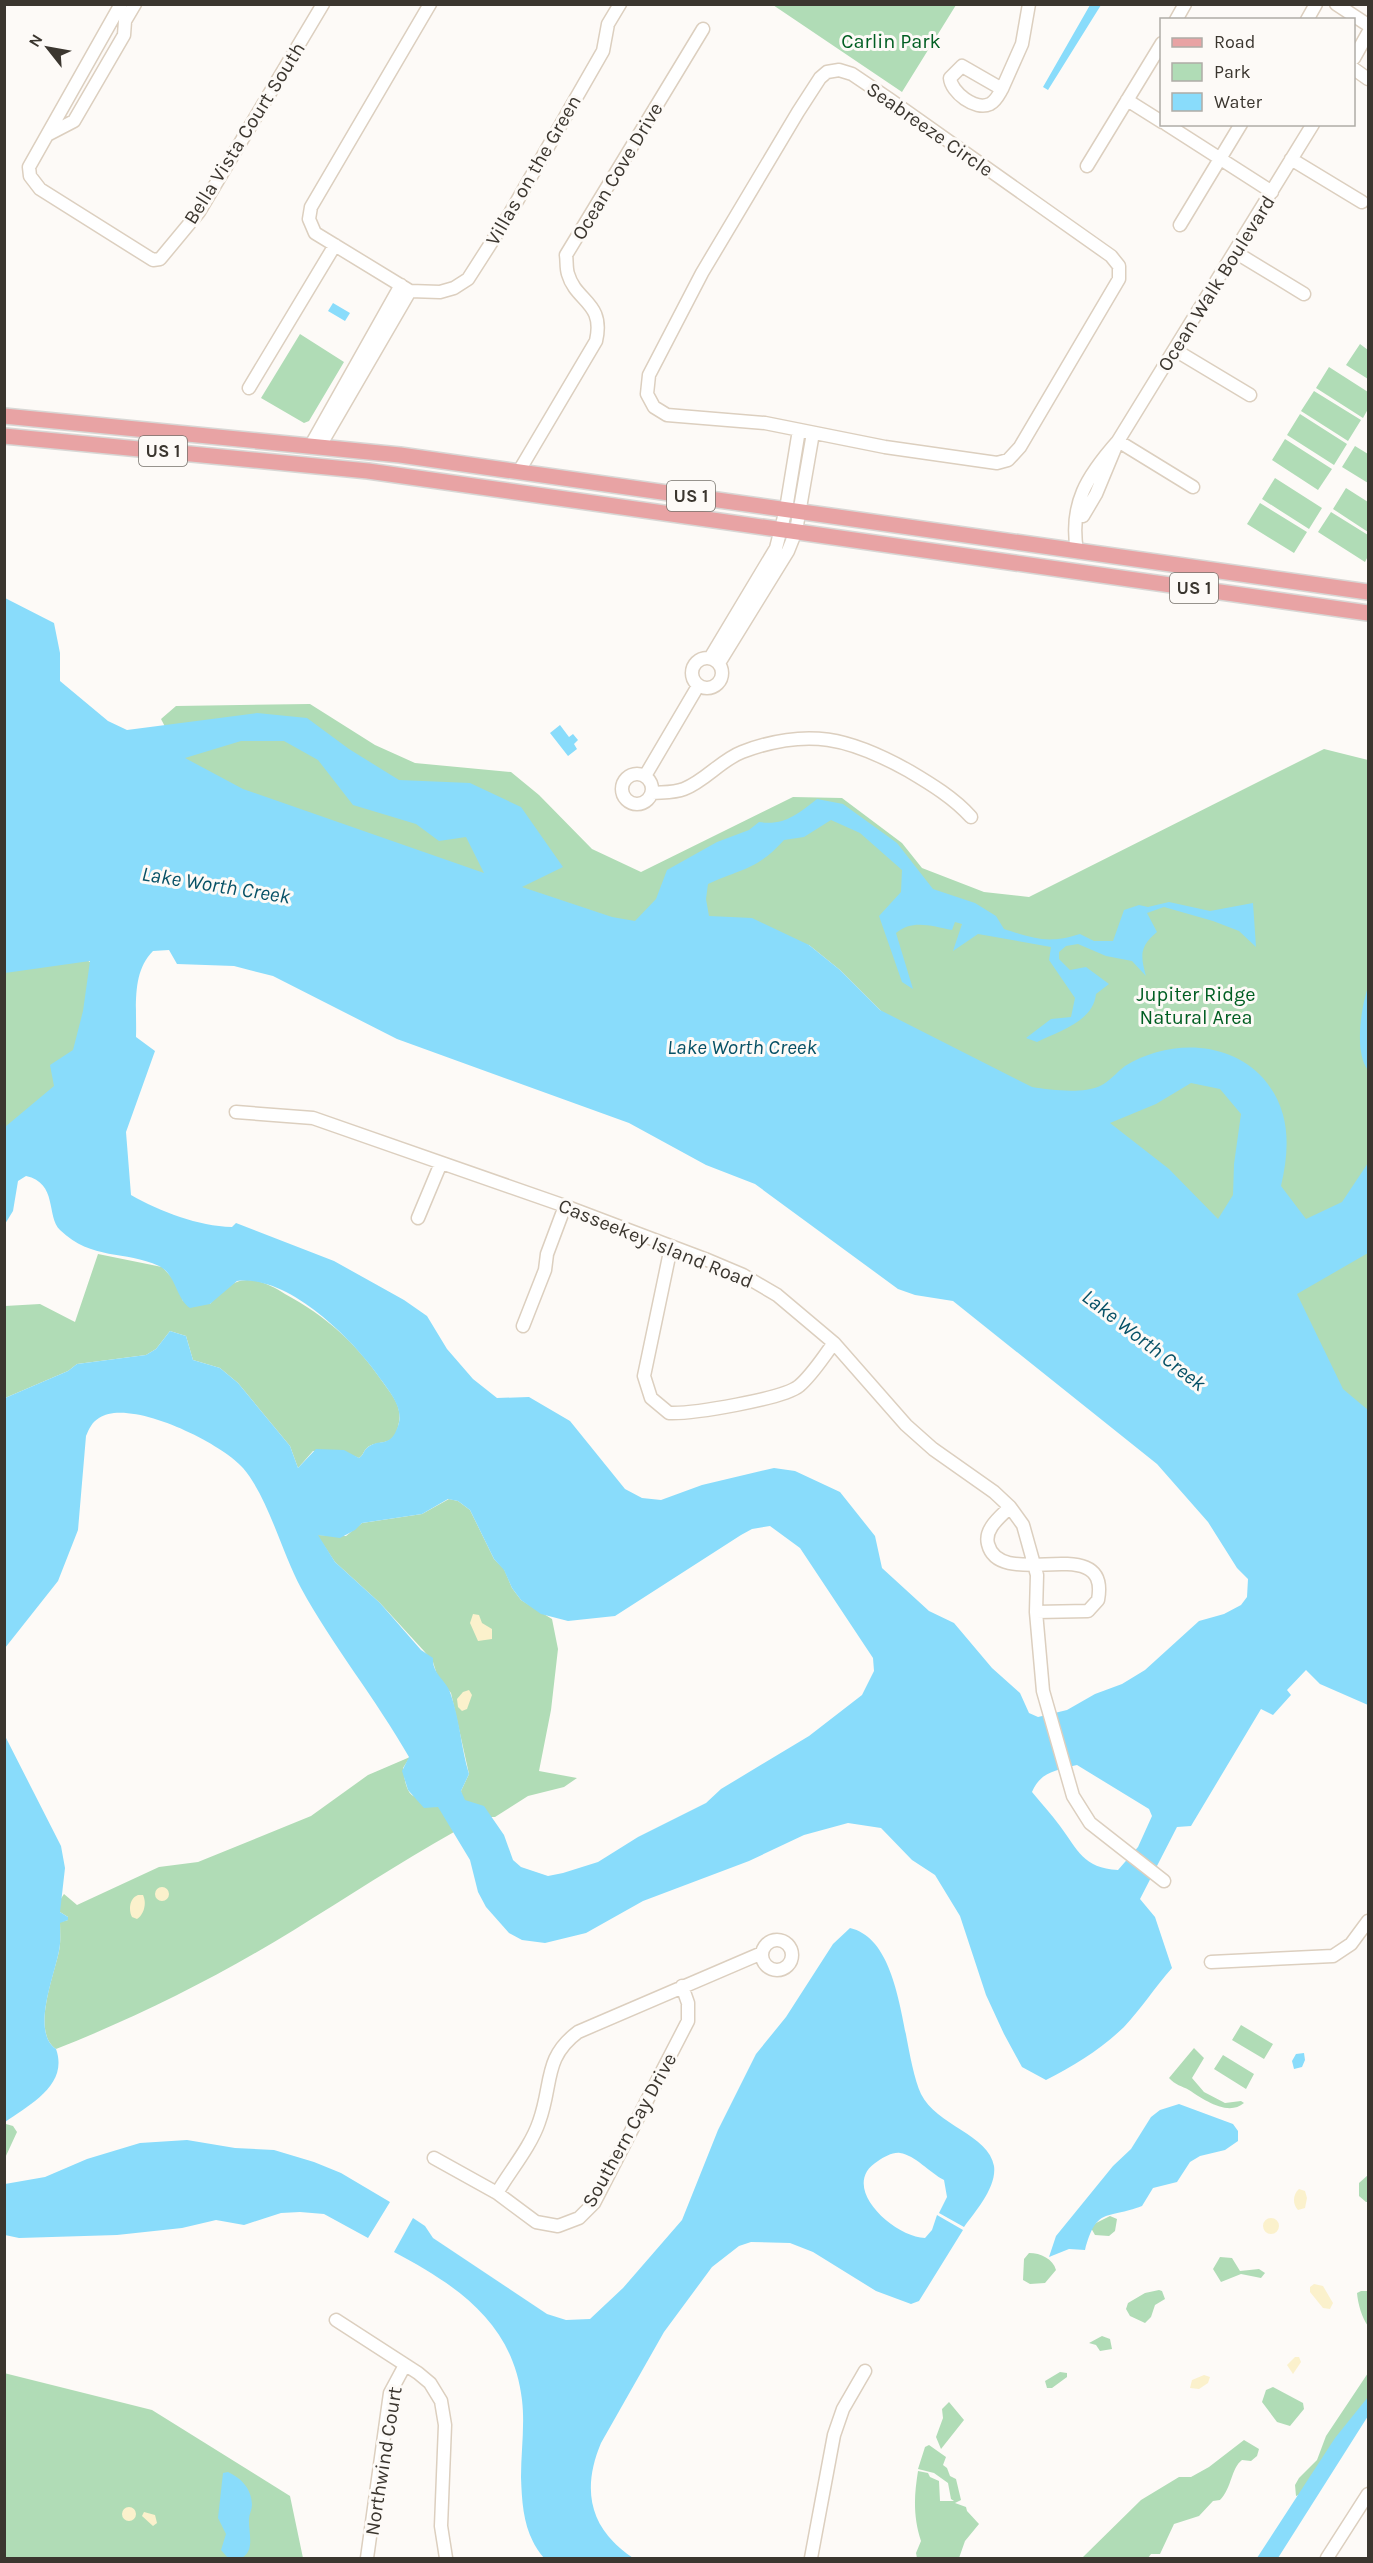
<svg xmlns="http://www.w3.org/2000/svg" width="1373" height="2563" font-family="Karla,sans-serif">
  <rect width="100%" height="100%" fill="#fdfaf7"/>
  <path fill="#b0dcb6" d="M773,5h183l-54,87z
    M300,334l44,28 -35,59 -5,2 -43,-25z
    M1360,344l8,6v29l-22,-14z
    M1329,367l39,25v17l-5,9 -47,-30z
    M1314,391l47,29 -13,21 -47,-30z
    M1300,414l47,30 -13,21 -47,-30z
    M1285,439l47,30 -14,21 -46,-30z
    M1355,446l13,8v29l-26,-16z
    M1275,478l47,30 -13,21 -47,-30z
    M1346,488l22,14v30l-35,-23z
    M1260,503l47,29 -13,21 -47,-29z
    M1331,512l37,23v21l-3,6 -47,-30z
    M310,704l65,41 40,18 96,9 28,23 53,54 49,23 152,-75 49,1 60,45 20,25 62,24 45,5 295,-148 44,11v675l-488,-425 -40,-40 -31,-25 -195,-19 -303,-101 -127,-62 -23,-44 15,-13z
    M68,947l32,22 -11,49 -42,88 -42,29v-175z
    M98,1254l64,13 14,15 7,19 27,3c9,-10 22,-24 37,-24 13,0 27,7 38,14 41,22 71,49 97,87 9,13 20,24 17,41 -4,28 -22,16 -32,26 -4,3 -3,7 -8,10l-20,-8 -26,1 -15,17 -8,-22 -52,-63 -18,-15 -27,-8 -7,-24 -16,-5 -14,18 -10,6 -69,9 -9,7 -63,27v-92l35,-2 35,18z
    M449,1499l9,2 12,9 24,49 10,10 8,19 9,12 31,19 6,30 -7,61 -12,61 38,7 -13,9 -36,9 -33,21h-7l-25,-12 -2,-14 8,-17 -18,-81 -13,-15 -5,-16 -9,-11 -44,-48 -45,-41 -18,-27 29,1 16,-13 60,-9z
    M410,1757l-7,11c5,43 16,21 36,39 6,6 10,18 15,25 -55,31 -107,65 -160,98 -75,46 -156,87 -238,119 -25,-17 -2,-73 3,-98 2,-9 1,-19 1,-29l8,-2v-3l-8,-5v-12l4,-6 13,11 82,-38 39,-5 113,-46 57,-41z
    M1241,2025l32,19 -9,15 -32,-19z
    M1194,2048l10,10 -12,20 12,14 21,11 16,-2 3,2c-16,14 -41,-4 -55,-13 -7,-4 -14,-5 -20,-12z
    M1223,2055l31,19 -8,15 -32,-20z
    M6,2124l7,2 4,6 -12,26z
    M1368,2175v27h-2l-7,-6v-13z
    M1110,2216l7,3 -2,12 -6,5 -14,-1 -4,-7 5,-5z
    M1029,2253c12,0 24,6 27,17l-11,13 -15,1 -7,-4 1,-21z
    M1220,2257l12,1 8,13 19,-2 6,4 -4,5 -20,-4 -20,8 -8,-13z
    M1159,2290l3,1 3,8 -10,6 -4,12 -6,6 -15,-7 -4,-7 2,-6 17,-10z
    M1361,2291h7v35c-6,-8 -10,-22 -11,-33z
    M1102,2336l8,3 2,10 -12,2 -4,-6 -7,-2z
    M1060,2372l7,1v4l-15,11h-5l-2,-7z
    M4,2373l148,37 138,86 13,62h-298z
    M1368,2373v28l-64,92 -8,3 -1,-11 4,-7 18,-18 9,-24z
    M1273,2387l30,16 1,6 -14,17 -13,-4 -15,-20 4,-12z
    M949,2402l15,18 -23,29 -5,-12 7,-19 -1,-9z
    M1244,2440l15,9 -2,7 -6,5 -9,-1c-11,8 -10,28 -22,40l-7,1 -14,15 -25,8 -14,30h-9l-3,4h-66l59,-58 38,-23h12l18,-10z
    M929,2445l17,12 -3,8 4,3 3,8 6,3 5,21 -6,3 11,4 1,4 12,13 -14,17 -6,17h-42l-1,-5 5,-12c-8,-25 -7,-45 -3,-70l10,2 2,4 9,4 1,20h14l-3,-2 -3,-16 -14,-10 -16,-4 7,-22z"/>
  <path fill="#fbf1cc" d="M473,1614l6,1 3,8 10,6v10l-14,2 -8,-18z
    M469,1690l3,5 -5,14 -5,2 -4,-4 -1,-8 6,-7z
    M155 1894a7 7 0 1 1 14 0a7 7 0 1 1-14 0Z
    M138,1895h5c4,8 1,20 -6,24l-5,-2c-4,-8 -2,-19 6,-22z
    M1299,2189l6,2 2,7 -2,10 -7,2c-6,-6 -5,-16 1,-21z
    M1263 2226a8 8 0 1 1 16 0a8 8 0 1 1-16 0Z
    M1314,2284l9,2 10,17 -3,6 -7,-1 -13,-16v-5z
    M1295,2357h4l2,5 -8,12 -6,-9z
    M1204,2375l6,2 -2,6 -9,6 -9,-1 2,-8z
    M122 2514a7 7 0 1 1 14 0a7 7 0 1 1-14 0Z
    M144,2512l11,3 2,8 -4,3 -11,-10z"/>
  <path fill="#89dcfb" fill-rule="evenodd" d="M1090,5h11l-53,85 -5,-3z
    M333,303l17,10 -5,8 -17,-10z
    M5,598l49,25 6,30v28l48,40 19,9 130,-17 50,5 42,31 50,31 71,3 51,24 42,60 -41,20 90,30 23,4 21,-22 11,-29 50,-28 32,-12 10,-8c25,4 39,-8 58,-23l26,5 54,39 36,46 42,14 21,13 8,13c31,10 44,15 76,5l14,7h19l11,-31 15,-5 9,2 21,-5 41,9 43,-8 3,44 -17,-16 -26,-10 -49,-14 -17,6 10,19c-17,14 -17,23 -11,44l-14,-15 -26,-5 -28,-12 -12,2 -7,6v7l11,11 16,-3 23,17 -13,10c-3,28 -37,37 -59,48l-11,-4 25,-19 20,-2 4,-19 -26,-38 2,-13 -73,-13 -25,17 9,-27 -7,-2 -3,8c-20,-4 -40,-11 -56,3l17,56 -11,-7 -23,-66 22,-24 1,-22 -42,-37 -29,-13 -27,17 -20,3c-27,30 -41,28 -76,44l-2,15 3,17 43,2 57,27 31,25 40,40 152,77c19,3 50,7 68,-1 9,-4 17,-14 25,-20 43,-27 104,-26 138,12 28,32 27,69 18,108l25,33 36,-17 26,-39v90l-71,41 46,95 25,21v295l-48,-21 -14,-14 -19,20 4,5 -18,20 -12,-6 -70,117 -14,1 -37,72 15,18 17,51c-17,19 -31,41 -48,59 -23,22 -50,39 -78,53l-24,-13 -18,-33 -18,-39 -26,-79 -25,-41 -23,-15 -31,-32 -33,-5 -44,12 -55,26 -106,40 -57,32 -41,10 -23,-3 -13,-7 -23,-26 -8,-15 -8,-32 -32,-53 -14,1 -16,-18 -6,-19 7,-14c-33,-58 -77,-112 -108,-169 -19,-35 -33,-91 -58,-120 -21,-25 -114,-71 -144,-50 -7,4 -10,11 -13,18l-8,94 -20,51 -53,67v-250l63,-27 9,-7 69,-9 10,-6 14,-18 16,5 7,24 27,8 18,15 52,63 8,22 18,-19 28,1 15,8c5,-3 4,-7 8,-10 12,-11 23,2 31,-22 6,-17 -7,-32 -16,-45 -26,-39 -93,-107 -145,-100l-27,23 -20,4c-14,-9 -14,-34 -31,-42 -34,-16 -67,-5 -99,-36 -14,-14 -2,-47 -34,-54l-8,5 -5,30 -8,13v-97l49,-41 -4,-21 23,-15 10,-39 7,-50 -85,12zM241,741h43l34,19 35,45 63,19 23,17 27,-4 18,36 -241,-84 -58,-31zM169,950l8,14 57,2 39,10 124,63 232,84 77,42 49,19 143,105 17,6 38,6 204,163 51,58 29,46 11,11 -1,18 -6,8 -17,9 -25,7 -54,49 -23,14 -27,10 -28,16 -29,7 -9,-4 -9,-20 -28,-25 -38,-45 -25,-12 -47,-43 -7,-32 -35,-44 -45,-21 -21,-3 -72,17 -41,15 -19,-2 -17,-9 -55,-68 -41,-24 -32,1 -24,-19 -26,-30 -20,-33 -23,-16 -70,-39 -98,-38 -4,4c-34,-1 -71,-15 -101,-32l-5,-63 29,-81 -19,-14c1,-29 -5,-64 17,-86zM1191,1083l29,6 21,25 -7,50 -1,31 -15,24 -49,-50 -59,-46 46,-19zM448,1499l10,2 12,9 24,49 10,11 8,18 9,12 20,14 27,7 47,-5 126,-81 11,-6 18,-3 30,22 73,110 1,13 -12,24 -53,41 -88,53 -15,14 -68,34 -40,25 -35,11 -15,3 -27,-9 -8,-7 -9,-25 -20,-29 -19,-6 -4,-9 8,-17c-8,-26 -9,-53 -18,-79 -4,-15 -19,-20 -18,-37l-12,-8 -41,-47 -45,-41 -17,-27 22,3 15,-8 7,-7 60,-9zM1077,1765l72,44 3,7 -14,31 -20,23c-35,-2 -40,-20 -58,-44 -9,-12 -18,-22 -28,-34 8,-20 25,-22 45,-27z
    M560,725l9,12 4,-3 5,6 -4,4 3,5 -9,7 -18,-23z
    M1368,987v83c-14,-18 -7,-62 0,-83z
    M4,1734l57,112 4,22 -5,44 8,5v3l-8,3c0,9 1,19 -1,28 -5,26 -28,81 -3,98 13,36 -27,56 -51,73z
    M850,1928c55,13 51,122 71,166 15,31 68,41 73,72 3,21 -19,46 -30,61l-25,-14 8,-16 -3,-17c-14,-7 -29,-25 -44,-27 -7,-1 -16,4 -22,8 -41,25 16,76 47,77l7,-8 5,-15 26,15 -44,71 -8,3 -35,-13 -63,-39 -23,-9 -39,-1 -12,4 -27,21 -48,65 -63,111c-20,48 -11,86 32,115h-89c-20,-23 -22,-51 -23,-81 0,-25 4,-52 1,-77 -9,-77 -64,-114 -128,-148l19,-34 12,8 8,12 114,76 19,6 24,-1 33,-31 59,-68 36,-90 38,-76 30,-37 47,-73z
    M1304,2053l1,7 -3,7 -8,2 -2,-8 4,-7z
    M1179,2104l54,20 5,7v10l-13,9 -25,6 -10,6 -13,20 -24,6 -11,18c-36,14 -45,0 -57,44l-16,-1 -20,8 7,-21 57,-70 18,-17 20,-32 9,-7z
    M187,2140l48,8 39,2 40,12 27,11 49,29 -22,36 -44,-24 -24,-2 -19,1 -37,12 -28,-5 -34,8 -65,7 -98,3 -14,-3v-51l40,-7 42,-18 53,-16z
    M1368,2397v19l-90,142h-21l78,-120z
    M228,2472c13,6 24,17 24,33 0,5 -3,9 -3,14 -1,12 7,32 -8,39h-13l-7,-8 5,-16 -8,-16 5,-45z"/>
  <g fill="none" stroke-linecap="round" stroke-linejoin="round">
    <g stroke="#dccfbf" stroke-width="15">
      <path id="minor" d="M121,4l-92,163 1,9 10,13 113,71 7,-1 39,-47 124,-208
        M430,4l-119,203 -2,12 6,14 95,58 30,1 14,-4 14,-9 41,-64 94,-164 5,-27 12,-20
        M1336,4l32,21
        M1176,20l9,-16
        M1307,20l9,-16
        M1354,58l14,-25
        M962,66l40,23c-3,5 -6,12 -12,15 -15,7 -39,-12 -40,-26z
        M1354,69l14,10
        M839,70l13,4 37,25 222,157 8,10v13l-99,168 -12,13 -11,3 -112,-16 -120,-24 -98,-8 -13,-8 -7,-13 2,-19 53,-102 96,-161 22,-34 7,-6z
        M1002,89l20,-45 7,-40
        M1127,100l35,22
        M1166,124l106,68
        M49,134l25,-13 50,-86 1,-14 10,-17
        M1291,159l71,43
        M1087,166l75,-123
        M1180,225l61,-101
        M1235,252l69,42
        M1175,350l75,45
        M249,388l86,-143
        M311,445l90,-160
        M320,446l90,-155
        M519,471l77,-130c9,-39 -20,-39 -28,-67 -2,-6 -1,-13 -2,-19l137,-226
        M1083,516l13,-22 22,-53 75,46
        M1077,551c-8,-47 10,-75 41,-110l195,-317
        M692 673a15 15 0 1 1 30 0a15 15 0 1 1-30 0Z
        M710,658l66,-110 10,-39 13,-79
        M719,663l69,-112 8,-20 17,-98
        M622 789a15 15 0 1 1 30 0a15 15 0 1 1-30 0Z
        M645,776l53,-90
        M652,793c11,-1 22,0 32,-4 21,-8 37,-29 58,-37 66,-25 108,-14 167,19 22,13 45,27 62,46
        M236,1112l77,6 252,88 140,53 38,16 34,20 57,48 72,82 27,24 61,43 16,15 13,18 14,50 -1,37 7,79 30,105 17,27 74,58
        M418,1218l23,-55
        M671,1247l-27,129 7,22 18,15c23,1 114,-14 130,-27 14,-12 24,-29 35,-43
        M523,1326l22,-56 2,-16 18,-48
        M1010,1507c-10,10 -26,22 -22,37 12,49 123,-14 110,56l-10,11 -52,1
        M762 1955a15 15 0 1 1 30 0a15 15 0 1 1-30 0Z
        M1211,1962l122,-6 18,-12 17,-23
        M434,2158l63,35 39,29 22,4 21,-8 15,-15 94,-182v-18l-6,-17
        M497,2193c13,-22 34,-47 42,-71 14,-38 4,-64 39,-90l184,-79
        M336,2320l82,53 12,10 11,18 4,24 -4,101 5,32
        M367,2558l23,-165 15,-28
        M811,2558l23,-123 9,-26 22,-38
        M1327,2558l41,-64"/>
    </g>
    <g stroke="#d8d7d5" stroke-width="18">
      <path id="major" d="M4,416l396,39 968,137
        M4,436l364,35 1000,142"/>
    </g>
    <use href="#minor" stroke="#fff" stroke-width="12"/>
    <use href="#major" stroke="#e8a3a4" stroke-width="15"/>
  </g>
  <g text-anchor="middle" stroke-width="6" stroke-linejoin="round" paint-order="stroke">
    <g fill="#fdfaf7" stroke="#75716b" stroke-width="1.5">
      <rect x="139" y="436" width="48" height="30" rx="4.5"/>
      <rect x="667" y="481" width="48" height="30" rx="4.5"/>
      <rect x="1170" y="573" width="48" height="30" rx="4.5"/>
    </g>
    <g font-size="18" font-weight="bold" fill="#3b362f">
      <text x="163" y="457">US 1</text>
      <text x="691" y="502">US 1</text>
      <text x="1194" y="594">US 1</text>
    </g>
    <g font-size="20" fill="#005e22" stroke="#fdfaf7">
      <text x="891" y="48">Carlin Park</text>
      <text x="1196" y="1001">Jupiter Ridge<tspan x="1196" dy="23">Natural Area</tspan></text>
    </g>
    <g font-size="20" fill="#3b362f" stroke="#fdfaf7">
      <text transform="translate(930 129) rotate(35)" y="7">Seabreeze Circle</text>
      <text transform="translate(244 133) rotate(-58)" y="7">Bella Vista Court South</text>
      <text transform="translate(533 170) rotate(-60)" y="7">Villas on the Green</text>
      <text transform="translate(617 171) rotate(-59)" y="7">Ocean Cove Drive</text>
      <text transform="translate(1216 283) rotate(-58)" y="7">Ocean Walk Boulevard</text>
      <text transform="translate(656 1243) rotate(22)" y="7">Casseekey Island Road</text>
      <text transform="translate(629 2130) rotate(-61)" y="7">Southern Cay Drive</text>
      <text transform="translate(383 2461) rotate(-81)" y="7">Northwind Court</text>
    </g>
    <g font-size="21" font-style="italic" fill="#075166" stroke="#fdfaf7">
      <text transform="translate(216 885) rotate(9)" y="7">Lake Worth Creek</text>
      <text x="742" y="1054">Lake Worth Creek</text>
      <text transform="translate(1144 1340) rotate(38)" y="7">Lake Worth Creek</text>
    </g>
  </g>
  <rect width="1373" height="2563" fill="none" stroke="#3b362f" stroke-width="12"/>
  <rect x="1160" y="18" width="195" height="108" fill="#fdfaf7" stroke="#afaca7" stroke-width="1.5"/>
  <rect x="1172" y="38" width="30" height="9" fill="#e8a3a4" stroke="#afaca7" stroke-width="1.5"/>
  <text x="1214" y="48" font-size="18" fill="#3b362f">Road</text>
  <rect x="1172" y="63" width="30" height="18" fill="#b0dcb6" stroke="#afaca7" stroke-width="1.5"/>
  <text x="1214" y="78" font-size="18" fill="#3b362f">Park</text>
  <rect x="1172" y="93" width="30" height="18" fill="#89dcfb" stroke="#afaca7" stroke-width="1.5"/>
  <text x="1214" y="108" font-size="18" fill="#3b362f">Water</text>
  <g transform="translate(48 48) rotate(301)" stroke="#fdfaf7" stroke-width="4.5" paint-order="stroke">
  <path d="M0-4.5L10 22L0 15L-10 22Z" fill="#3b362f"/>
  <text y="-9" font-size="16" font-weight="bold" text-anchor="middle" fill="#3b362f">N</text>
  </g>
</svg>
